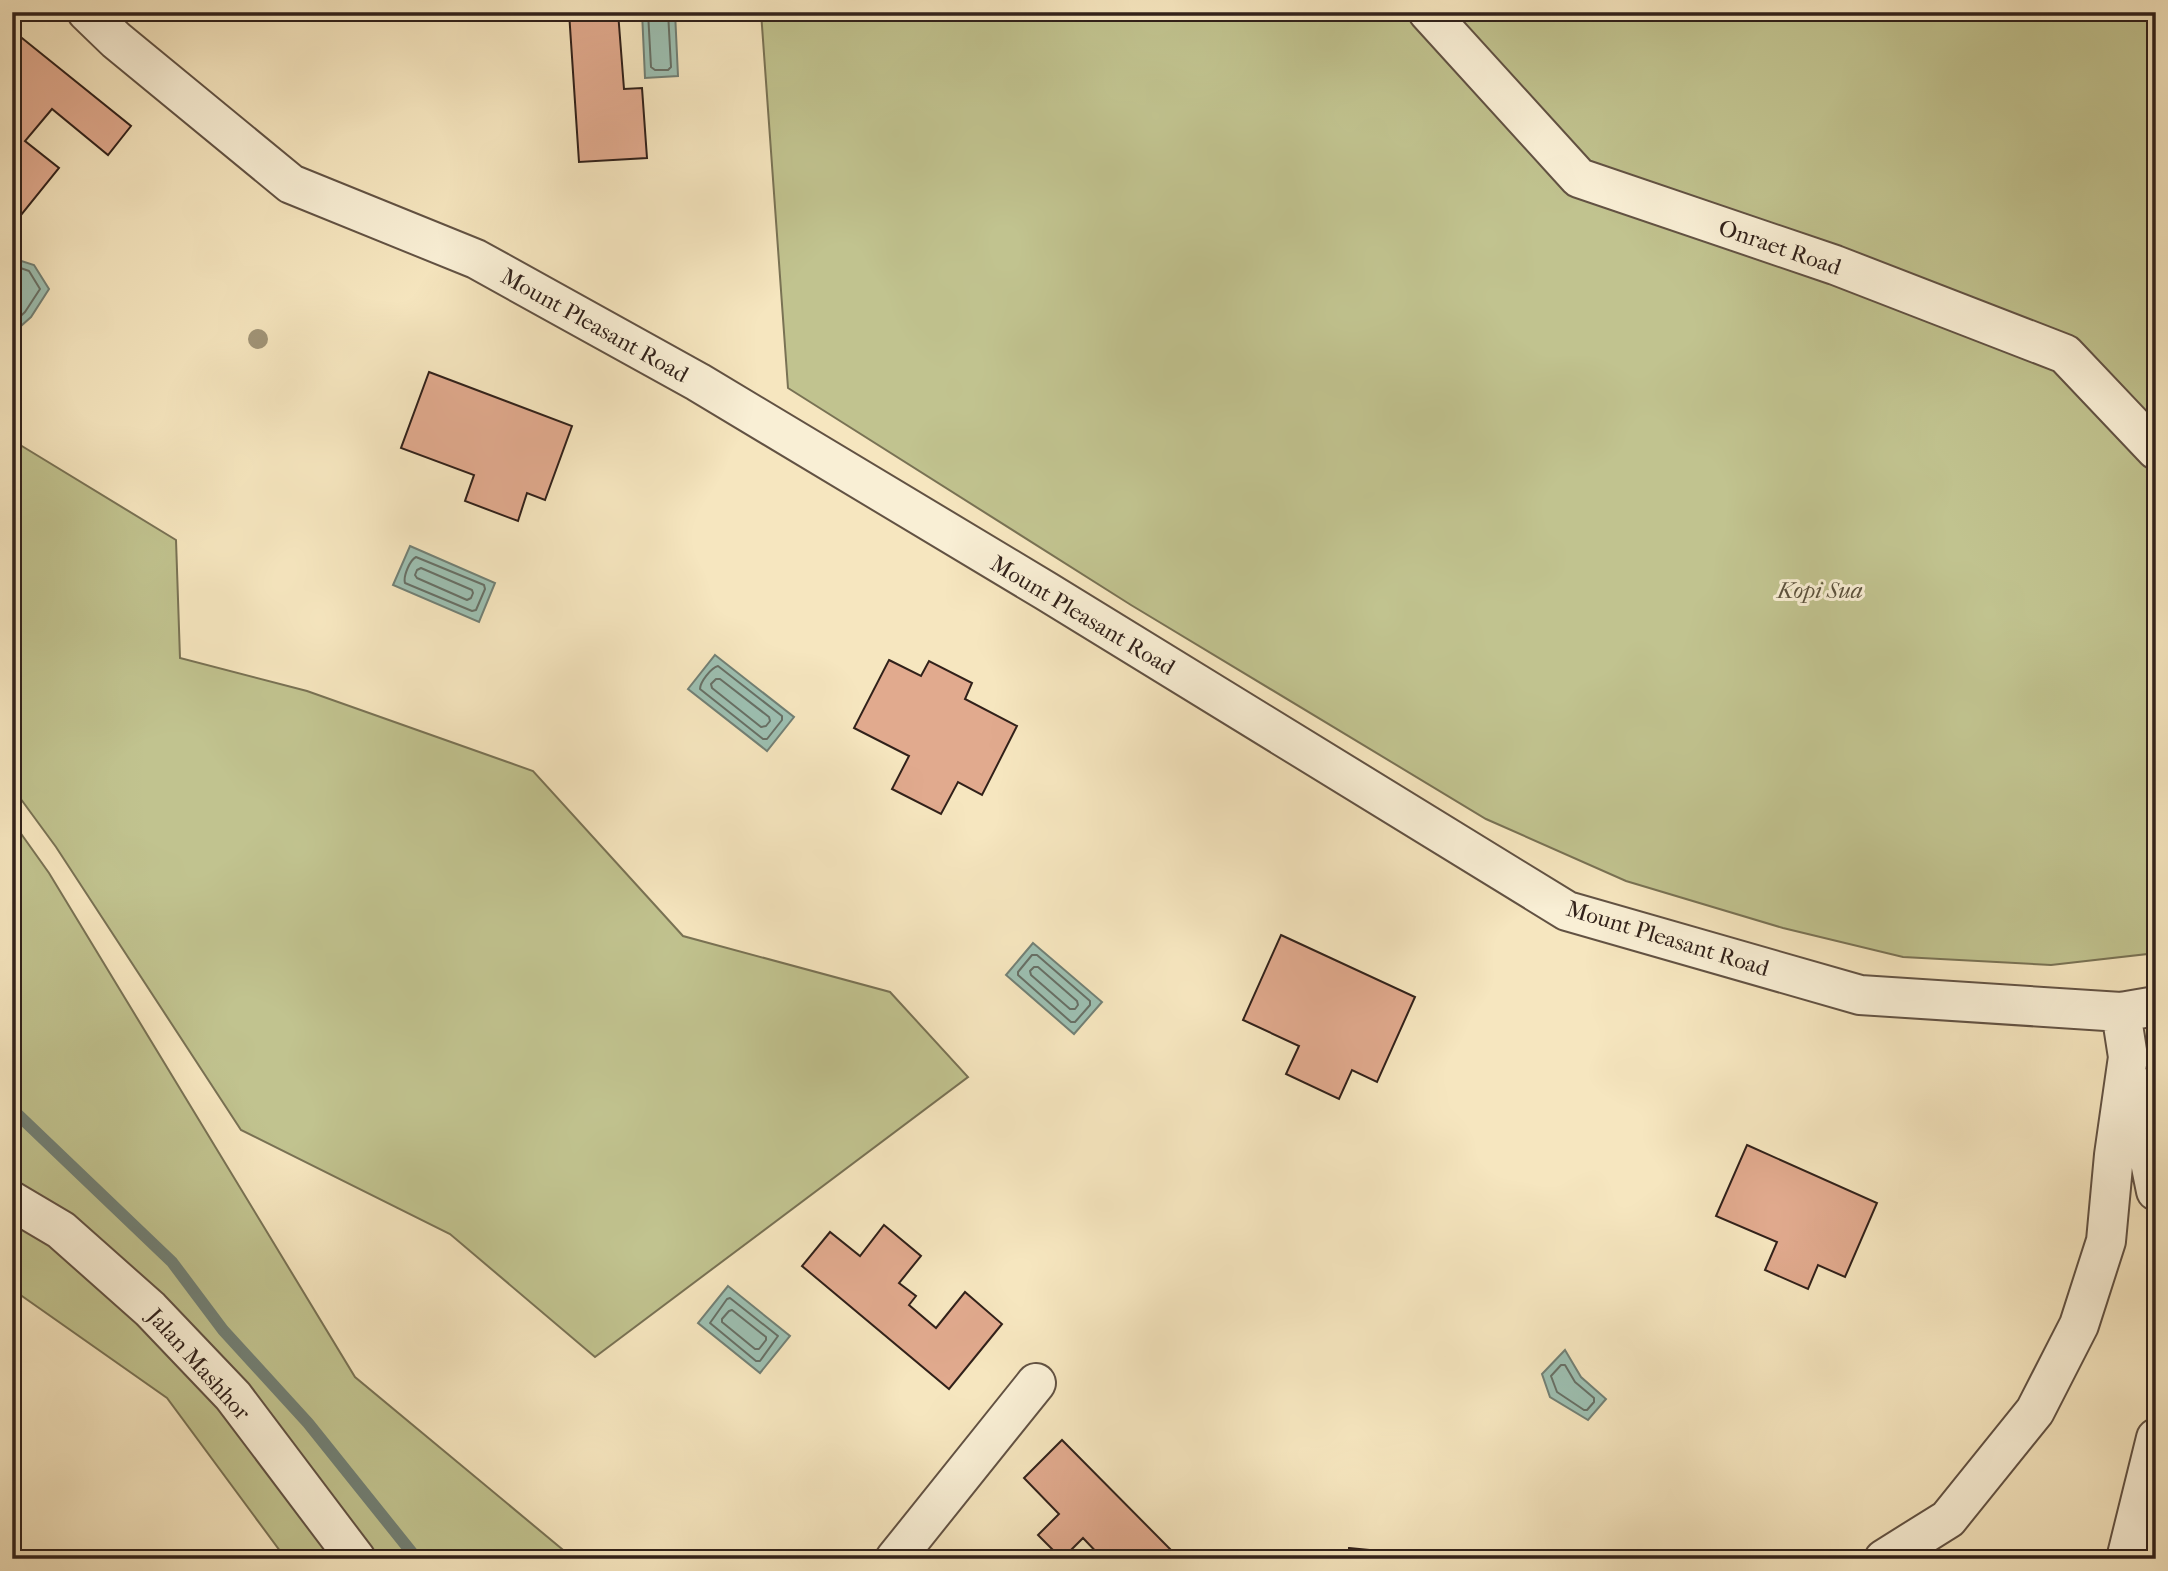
<svg xmlns="http://www.w3.org/2000/svg" width="2168" height="1571" font-family="'IM FELL French Canon',serif">
  <rect width="100%" height="100%" fill="#f6e6bf"/>
  <filter id="stains"><feTurbulence type="fractalNoise" baseFrequency=".00286" numOctaves="4"/><feColorMatrix values="0 0 0 0 .2 0 0 0 0 .09 0 0 0 0 .02 0 0 0 .5 -.17"/></filter>
  <radialGradient id="worn" r=".72"><stop offset=".6" stop-color="#630" stop-opacity="0"/><stop offset="1" stop-color="#630" stop-opacity=".3"/></radialGradient>
  <path fill="#c1c38f" stroke="#797254" stroke-width="2" d="M761,12h1395v941l-105,12 -148,-8 -120,-29 -157,-47 -140,-62 -355,-214 -343,-217z
    M12,440l164,100 4,118 127,33 226,80 150,165 207,56 78,85 -373,280 -145,-123 -209,-104 -185,-283 -44,-60z
    M12,821l37,52 306,504 219,182h-288l-119,-161 -155,-109z"/>
  <path fill="#9dc0b2" stroke="#728075" stroke-width="2" d="M642,12h33l3,64 -33,2z
    M12,258l22,7 15,24 -18,28 -19,17z
    M410,546l85,37 -16,39 -86,-37z
    M715,655l79,62 -27,34 -79,-62z
    M1033,943l69,59 -28,32 -68,-59z
    M728,1286l62,50 -30,37 -62,-50z
    M1565,1350l16,27 25,22 -18,21 -38,-23 -8,-23z"/>
  <g fill="none" stroke-linecap="round" stroke-linejoin="round">
    <path stroke="#677066" stroke-width="2" d="M648,12l3,55 4,3h13l3,-3 -3,-55
      M12,265l17,6 11,18 -15,23 -13,12
      M416,557l68,28 1,4 -9,21 -4,1 -67,-28c-2,-7 5,-23 11,-26z
      M421,568l51,22 1,3 -2,5 -4,2 -50,-22 -2,-3 2,-5z
      M718,666l64,50v4l-15,19h-4l-63,-50c0,-7 11,-21 18,-23z
      M716,679h4l49,38 1,4 -4,5 -5,1 -49,-39 -1,-4z
      M1032,955h5l53,46v4l-15,17h-4l-53,-47v-3z
      M1034,967h4l39,34 1,4 -3,4h-5l-39,-34 -1,-4z
      M730,1298l48,38 -18,25h-4l-46,-38 17,-24z
      M732,1310l34,27v3l-7,9h-4l-33,-27v-3l7,-8z
      M1561,1365h4l10,17 19,16v4l-7,8h-3l-27,-18 -6,-16z"/>
    <path stroke="#728075" stroke-width="12" d="M12,1109l160,153 51,68 85,93 109,136"/>
  </g>
  <path fill="#e1aa8e" stroke="#31211a" stroke-width="2" d="M569,12h49l6,77 18,-1 5,70 -68,4z
    M12,30l119,96 -23,29 -56,-46 -27,32 34,27 -46,57z
    M429,372l143,54 -27,74 -18,-7 -9,28 -53,-20 9,-26 -73,-27z
    M889,660l32,16 8,-15 43,22 -7,16 52,27 -35,69 -24,-13 -17,32 -49,-25 17,-33 -55,-28z
    M1281,935l134,62 -38,85 -25,-12 -13,29 -53,-25 13,-28 -56,-26z
    M1747,1145l130,58 -32,74 -27,-12 -10,24 -43,-19 12,-28 -61,-26z
    M884,1225l37,31 -22,27 17,13 -7,9 27,23 29,-36 37,32 -53,65 -147,-123 28,-34 30,24z
    M1062,1440l108,109 -10,10h-57l-20,-21 -21,21 -24,-24 21,-21 -35,-36z
    M1349,1548l102,10v1h-103z"/>
  <g fill="none" stroke-linecap="round" stroke-linejoin="round">
    <g stroke="#625243" stroke-width="42">
      <path id="minor" d="M87,12l29,28 175,144 185,75 222,123 348,209 521,320 293,84 261,17 35,-6
        M1428,12l151,166 256,87 230,89 91,96
        M2134,1084l22,107
        M12,1201l49,29 89,79 83,87 123,163
        M895,1559l141,-176
        M1884,1559l64,-40 87,-108 44,-86 27,-84 8,-86 14,-98 -7,-45
        M2126,1559l30,-121"/>
    </g>
    <use href="#minor" stroke="#f9efd5" stroke-width="38"/>
  </g>
  <circle fill="#a19578" cx="258" cy="339" r="10"/>
  <g text-anchor="middle" stroke-width="6" stroke-linejoin="round" paint-order="stroke">
    <g font-size="23" fill="#31211a" stroke="#f9efd5">
      <text transform="translate(1780 247) rotate(19)" y="8">Onraet Road</text>
      <text transform="translate(595 325) rotate(29)" y="8">Mount Pleasant Road</text>
      <text transform="translate(1083 615) rotate(31)" y="8">Mount Pleasant Road</text>
      <text transform="translate(1668 938) rotate(17)" y="8">Mount Pleasant Road</text>
      <text transform="translate(199 1364) rotate(48)" y="8">Jalan Mashhor</text>
    </g>
    <g font-size="23" font-style="italic" fill="#5c523d" stroke="#f9efd5">
      <text x="1820" y="598">Kopi Sua</text>
    </g>
  </g>
  <rect width="2168" height="1571" fill="none" stroke="#f6e6bf" stroke-width="42"/>
  <rect x="14" y="14" width="2140" height="1543" fill="none" stroke="#31211a" stroke-width="3.5"/>
  <rect x="21" y="21" width="2126" height="1529" fill="none" stroke="#31211a" stroke-width="2"/>
  <rect width="100%" height="100%" filter="url(#stains)"/>
  <rect width="100%" height="100%" fill="url(#worn)"/>
</svg>
